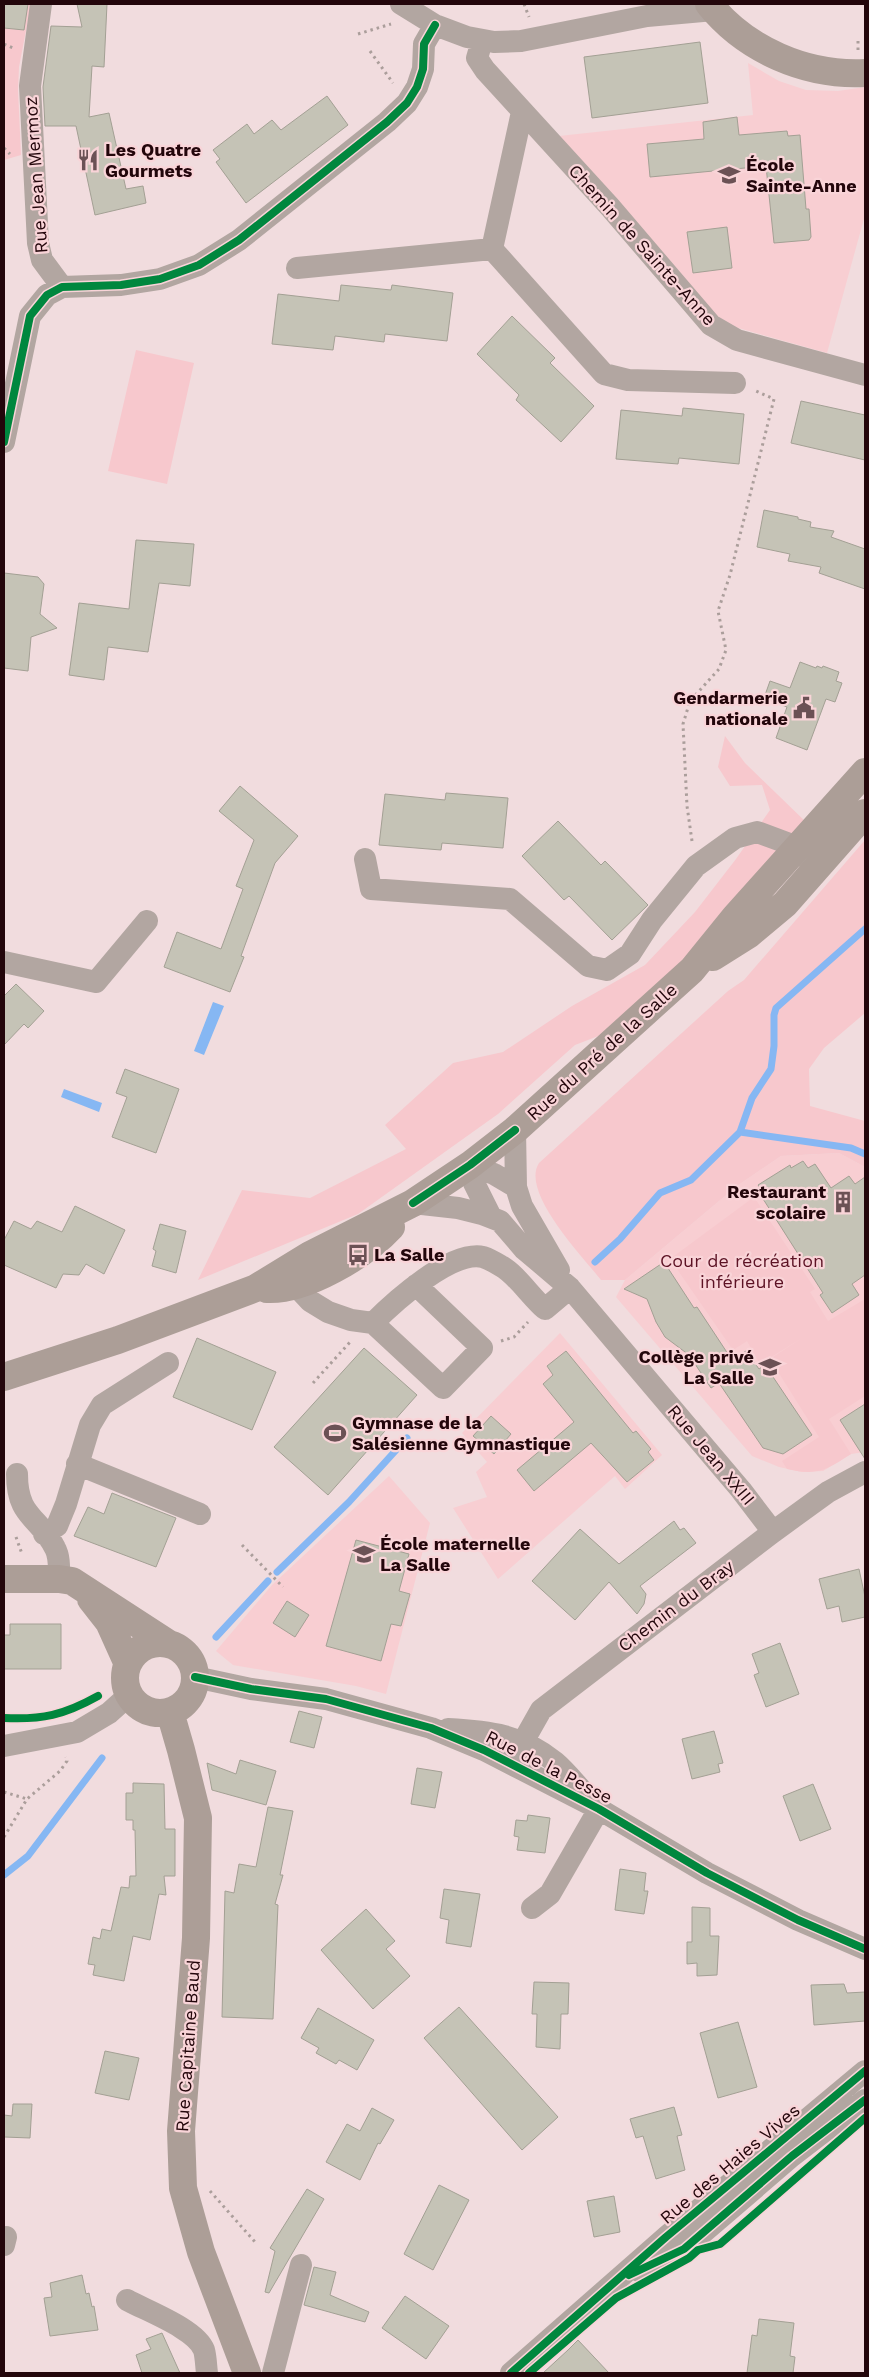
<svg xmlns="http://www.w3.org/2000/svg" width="869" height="2377" font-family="'Work Sans',sans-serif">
  <rect width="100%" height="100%" fill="#f1dcde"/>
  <path fill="#f8ced2" d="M748,63l31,18 27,9 32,1 27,-4v128l-38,138 -92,-26 -21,-10 -155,-181 194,-21z
    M839,1153l26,14v285l-14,2 -28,17 -21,1 -23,-5 -27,-11 -136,-159 9,-17 112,-94 44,-30z
    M560,1333l102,122 -37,34 -10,-13 -117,103 -45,-71 34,-11 -11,-25 11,-10 -25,-29z
    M389,1476l41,47 -44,171 -30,-8 -123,-21 -17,-14 56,-66z"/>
  <path fill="#f7c8cd" d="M4,4h27l-12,63 -1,23 3,65 -17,5z
    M136,350l58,13 -27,121 -59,-13z
    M725,736l20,27 64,62 -190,203 -44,17 -77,69 -140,100 -160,66 44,-90 68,8 96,-49 -21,-24 68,-62 50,-11 69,-46 73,-41 50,-53 41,-53 34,-49 -8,-25 -32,1 -12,-19z
    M865,840v173l-41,35 -15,21 1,37 55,15v46l-26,-14 -58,3 -44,30 -112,94h-24c-18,-23 -81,-88 -62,-117l189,-172 16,-11z
    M754,1197l61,92 -5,3 18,29 37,-22v97l-36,23 22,35c-25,16 -33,22 -64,15l-5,-8 37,-24 -49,-78 32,-21 -42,26 -13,-23 -14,9 -63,-91z"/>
  <path fill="#86b7f3" d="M213,1002l11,4 -20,49 -10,-4z
    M64,1089l38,14 -3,9 -38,-15z"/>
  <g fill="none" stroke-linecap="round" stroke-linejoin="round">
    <path stroke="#86b7f3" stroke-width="7" d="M740,1132l111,16 14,6
      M595,1262l25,-23 40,-46 31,-13 49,-48 12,-34 19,-29 3,-23v-31l2,-7 89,-79
      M277,1572l72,-70 58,-64
      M216,1637l52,-56
      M4,1875l24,-19 74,-98"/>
  </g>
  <path fill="#c5c3b6" stroke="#a3a094" d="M4,4h24l-4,26 -20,-2z
    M77,4h30l-3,63 -12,-1 -3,51 20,-4 17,76 17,-3 3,17 -51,12 -19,-89h-31l-2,-39 8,-61 31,1z
    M700,42l8,61 -116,15 -8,-61z
    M327,96l21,29 -102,78 -30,-41 4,-3 -7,-9 34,-26 7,10 18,-14 9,10z
    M737,117l2,18 48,-4 1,5 12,-1 6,74h3l2,28 -2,3 -35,3 -8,-77 -116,11 -3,-33 57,-5 -1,-17z
    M727,227l5,41 -39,5 -6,-41z
    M341,285l50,5 1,-5 61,8 -6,48 -62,-7 -1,8 -49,-6 -2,14 -61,-6 6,-50 61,7z
    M512,316l43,42 -5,5 44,43 -33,36 -45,-42 3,-5 -42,-41z
    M801,401l64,14v45l-74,-17z
    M683,408l61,6 -5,50 -60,-6 -1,6 -62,-5 5,-49 61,6z
    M764,510l34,7v2l13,3 -1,5 24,4 -3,6 34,12v40l-46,-16 2,-6 -33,-6 2,-7 -33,-7z
    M136,540l58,4 -4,42 -31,-3 -11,69 -40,-5 -4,33 -35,-5 10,-72 50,6z
    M4,573l34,4 6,7 -4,30 17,14 -26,9 -3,34 -24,-3z
    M800,662l16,6 1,-2 5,2 1,-2 16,6 -3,9 6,2 -7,19 -9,-3 -19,51 -31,-12 11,-31 -23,-9 6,-17 20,7z
    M240,786l58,50 -23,27 -34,93 3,1 -14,35 -66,-25 13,-35 44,17 22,-60 -7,-3 18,-46 -35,-29z
    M446,793l62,5 -5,50 -61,-5 -1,7 -62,-5 6,-51 60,6z
    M558,821l43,44 4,-4 43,44 -36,35 -43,-44 -5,4 -42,-44z
    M16,984l28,27 -16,17 -4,-4 -20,21v-49z
    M125,1069l54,20 -23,64 -44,-16 15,-40 -11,-4z
    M803,1161l5,7 7,-4 16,24 18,-12 6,8 10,-7v98l-13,9 7,11 -27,18 -12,-18 3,-2 -65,-102 3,-2 -3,-4 32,-20 1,3z
    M75,1206l50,24 -21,44 -18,-10 -7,11 -16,-1 -7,14 -52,-23v-25l10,-19 17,8 6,-8 25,11z
    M160,1224l26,7 -10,42 -24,-7 4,-15 -3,-2z
    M664,1262l30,46 3,-1 35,53 14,-9 13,18 6,-4 47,70 -29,19 -20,-6 -44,-65 -8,5 -22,-33 -24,-18 -9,-15 -9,-23 -23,-10z
    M197,1338l79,34 -24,58 -79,-33z
    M364,1348l53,47 -89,100 -54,-48z
    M566,1351l67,82 3,-2 15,18 -3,3 6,8 -27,22 -36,-39 -57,48 -17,-21 57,-48 -31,-38 10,-9 -6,-9z
    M865,1404v55l-25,-39z
    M491,1416l20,18 -17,20 -21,-18z
    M112,1493l64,25 -20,49 -82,-31 14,-29 16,7z
    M674,1521l6,9 4,-2 12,15 -56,43 6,8 -2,10 -7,10 -28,-32 -34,38 -43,-39 48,-52 39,35z
    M356,1540l53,14 -10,37 11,3 -9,32 -10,-2 -10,37 -55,-15z
    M859,1569l6,28v20l-23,5 -3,-16 -12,3 -8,-30z
    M287,1601l22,14 -14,22 -22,-14z
    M10,1624h51v45h-57v-34h6z
    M780,1643l19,51 -33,13 -12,-32 5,-2 -7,-19z
    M299,1711l23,6 -8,31 -24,-6z
    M714,1731l9,32 -5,1 2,8 -28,7 -10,-40z
    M240,1760l36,11 -10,34 -54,-15 -5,-27 29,11z
    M417,1768l25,4 -7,36 -24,-4z
    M133,1783l31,1 1,45h10v47h-11l2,19 -7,-1 -9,46 -17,-4 -9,45 -31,-6 2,-10 -7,-1 5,-27 7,2 2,-10 9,2 10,-44 8,1 1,-12h6l-1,-46h-2v-10h-7v-27h7z
    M813,1784l18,45 -31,12 -17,-45z
    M268,1807l25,4 -13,64h3l-8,29 3,1 -5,114 -51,-2 3,-126 9,2 5,-29 17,3z
    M528,1815l22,3 -5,35 -28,-3 2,-13 -5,-1 2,-16 11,1z
    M620,1869l26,4 -2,18h4l-4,23 -29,-4z
    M444,1889l36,5 -9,53 -25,-4 3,-23 -9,-2z
    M692,1907l18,1v28h9l-2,39 -20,1v-13l-10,1v-22h5z
    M366,1909l29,32 -9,8 24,27 -37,33 -52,-59z
    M534,1982l35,1 -1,31h-7l-1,35 -24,-2 1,-33h-5z
    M844,1984l3,9 18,-1v29l-51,4 -3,-40z
    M459,2007l99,110 -36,33 -98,-112z
    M318,2008l56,32 -17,30 -18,-10 -3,4 -20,-11 3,-5 -18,-10z
    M738,2022l19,65 -39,11 -18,-65z
    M105,2051l34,7 -10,42 -34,-7z
    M13,2104h19l-2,34 -26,-1v-22l8,1z
    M674,2107l8,28 -5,1 8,34 -29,9 -13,-43 -7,2 -6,-19z
    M372,2108l22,12 -14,24 -2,-1 -18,37 -34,-18 21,-38 13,7z
    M439,2185l30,15 -36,70 -29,-16z
    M307,2189l17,10 -55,94 -4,-1 10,-41 -5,-3z
    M614,2196l6,36 -26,5 -7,-36z
    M314,2267l22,5 -6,23 39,17 -4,10 -61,-17z
    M82,2275l4,19 3,-1 3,14 2,-1 4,24 -48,6 -6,-38 8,-1 -2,-14z
    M405,2296l44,30 -23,33 -44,-31z
    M759,2319l35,4 -4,33 5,1 -2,16h-46l5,-38 5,1z
    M162,2333l18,40h-38l-6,-18 15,-6 -5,-10z
    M578,2340l31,33h-66l25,-23z"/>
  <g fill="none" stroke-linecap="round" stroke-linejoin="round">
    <path stroke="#ab9e9b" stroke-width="3" stroke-dasharray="2.5 4" stroke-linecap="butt" d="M524,4l5,13
      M358,34l33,-10
      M4,44l9,4
      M858,50v-11
      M370,51l23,32
      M4,148l6,6
      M692,841l-5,-35 -4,-82 7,-23 29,-32 7,-19 -8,-39 12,-36 44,-176 -18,-8
      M501,1341l13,-4 14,-15
      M313,1383l38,-42
      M16,1537l6,17
      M242,1545l41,42
      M4,1792l23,7
      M4,1837l23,-38 33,-28 7,-10 -1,-4
      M210,2191l45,51"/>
    <path stroke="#b2a6a1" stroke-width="22" d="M41,4l-11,82 8,157 4,17 20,27
      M401,4l34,21 32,12 27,5 27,-1 126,-25 67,-6
      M482,41l-5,17 8,12 125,137 101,118 26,15 128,35
      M492,249l112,125 24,6 107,3
      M297,268l195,-19 30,-137
      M4,442l26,-126 17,-21 15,-8 59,-2 39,-6 39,-14 40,-25 148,-118 20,-19 10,-16 6,-18 1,-25 11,-19
      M365,859l6,30 139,10 78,67 19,4 23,-16 22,-34 44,-54 39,-28 22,-6 30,11 22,17
      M4,962l92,20 51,-61
      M515,1130l1,57 6,19 37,64
      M470,1165l4,18 17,34
      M470,1165l24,9 22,13
      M413,1203l45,5 24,6 18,7 24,28 46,39 171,202 32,42
      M296,1286l14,15 18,11 23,8 22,3 70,65 39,-40 -66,-63
      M373,1323c21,-21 78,-73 110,-66 6,2 13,6 18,9 15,8 30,31 44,43l25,-21
      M77,1464l123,50
      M17,1474c0,44 22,42 38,74 5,9 4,21 4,31
      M44,1534l13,-8 9,-22 24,-79 12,-20 66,-42
      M195,1677l56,12 75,10 105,29 53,22 115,59 108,64 91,47 67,29
      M448,1729c41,2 74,6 107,33 13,11 23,25 35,37
      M4,1746l73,-14 32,-19 19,-17
      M511,1763l30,-53 232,-178 55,-40 37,-20
      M532,1908l18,-14 49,-85
      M4,2245l2,-8
      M639,2271l45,-22 108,-93 73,-56
      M127,2300c20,11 69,29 77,50 2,7 2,16 3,23
      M273,2373l28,-108
      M511,2373l155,-136 199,-166"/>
    <path stroke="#ac9e97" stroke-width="28" d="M709,4c37,46 97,72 156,69
      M713,957l35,-22 37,-31 80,-91
      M267,1289c39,2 98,-34 124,-62
      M4,1377l114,-37 138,-52 54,-33 103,-52 57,-38 45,-35 177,-160 43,-53 130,-145
      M4,1579h55l13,2 97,63
      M91,1599l18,23 18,40
      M125 1678a35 35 0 1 1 70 0a35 35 0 1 1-70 0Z
      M170,1712l11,38 17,68 -2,120 -15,193 2,57 18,64 46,121"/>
    <g stroke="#f9d4d8" stroke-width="11">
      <path id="cycleway" d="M4,442l26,-126 17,-21 15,-8 59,-2 39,-6 39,-14 40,-25 148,-118 20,-19 10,-16 6,-18 1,-25 11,-19
        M413,1203l57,-38 45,-35
        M195,1677l56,12 75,10 105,29 53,22 115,59 108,64 91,47 67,29
        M4,1718c38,2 60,-3 94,-22
        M629,2275l55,-26 108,-93 73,-56
        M511,2373l155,-136 199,-166
        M529,2373l87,-75 73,-40 9,-8 22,-6 145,-126"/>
    </g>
    <use href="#cycleway" stroke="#00873e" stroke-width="8"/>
  </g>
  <defs>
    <g id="restaurant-bare" transform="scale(1.725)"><path d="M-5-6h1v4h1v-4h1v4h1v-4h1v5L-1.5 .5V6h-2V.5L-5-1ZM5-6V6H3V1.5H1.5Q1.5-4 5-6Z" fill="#6b5155" stroke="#f9d4d8" stroke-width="2.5" paint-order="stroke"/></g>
    <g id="school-bare" transform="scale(1.725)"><path d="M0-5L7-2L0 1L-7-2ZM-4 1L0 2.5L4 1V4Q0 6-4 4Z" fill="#6b5155" stroke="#f9d4d8" stroke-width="2.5" paint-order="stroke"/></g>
    <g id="civic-bare" transform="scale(1.725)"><path d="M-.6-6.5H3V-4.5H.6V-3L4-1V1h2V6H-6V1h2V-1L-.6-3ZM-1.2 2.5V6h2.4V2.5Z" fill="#6b5155" stroke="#f9d4d8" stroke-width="2.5" paint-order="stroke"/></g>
    <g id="building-bare" transform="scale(1.725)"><path d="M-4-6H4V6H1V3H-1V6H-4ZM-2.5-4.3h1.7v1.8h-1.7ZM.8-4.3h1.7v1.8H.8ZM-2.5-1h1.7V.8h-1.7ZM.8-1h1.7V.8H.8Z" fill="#6b5155" stroke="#f9d4d8" stroke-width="2.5" paint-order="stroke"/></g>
    <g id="bus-bare" transform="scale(1.725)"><path d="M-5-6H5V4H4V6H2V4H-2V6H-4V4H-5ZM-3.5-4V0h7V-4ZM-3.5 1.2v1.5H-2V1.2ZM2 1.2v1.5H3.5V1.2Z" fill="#6b5155" stroke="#f9d4d8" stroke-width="2.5" paint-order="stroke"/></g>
    <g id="stadium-bare" transform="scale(1.725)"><path d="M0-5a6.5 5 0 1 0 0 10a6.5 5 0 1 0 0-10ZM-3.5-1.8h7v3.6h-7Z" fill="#6b5155" stroke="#f9d4d8" stroke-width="2.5" paint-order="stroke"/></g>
  </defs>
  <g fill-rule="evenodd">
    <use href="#restaurant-bare" x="88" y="160"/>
    <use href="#school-bare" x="729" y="175"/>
    <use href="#civic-bare" x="804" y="708"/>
    <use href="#building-bare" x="843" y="1202"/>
    <use href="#bus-bare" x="358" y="1255"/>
    <use href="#school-bare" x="770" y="1367"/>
    <use href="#stadium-bare" x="335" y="1433"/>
    <use href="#school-bare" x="364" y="1554"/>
  </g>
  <g text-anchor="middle" stroke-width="4.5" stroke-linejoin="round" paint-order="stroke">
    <g font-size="18" font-weight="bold" fill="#23060b" stroke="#f9d4d8" text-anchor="start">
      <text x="105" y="156">Les Quatre<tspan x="105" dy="21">Gourmets</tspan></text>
      <text x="746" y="171">École<tspan x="746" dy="21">Sainte-Anne</tspan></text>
      <text x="788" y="704" text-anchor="end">Gendarmerie<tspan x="788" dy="21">nationale</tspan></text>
      <text x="826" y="1198" text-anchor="end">Restaurant<tspan x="826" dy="21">scolaire</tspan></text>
      <text x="374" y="1261">La Salle</text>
      <text x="754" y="1363" text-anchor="end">Collège privé<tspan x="754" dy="21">La Salle</tspan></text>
      <text x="352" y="1429">Gymnase de la<tspan x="352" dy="21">Salésienne Gymnastique</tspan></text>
      <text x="380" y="1550">École maternelle<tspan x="380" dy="21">La Salle</tspan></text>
    </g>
    <g font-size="18" fill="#23060b" stroke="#f9d4d8">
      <text transform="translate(36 175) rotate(-94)" y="6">Rue Jean Mermoz</text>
      <text transform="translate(642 245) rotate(48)" y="6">Chemin de Sainte-Anne</text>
      <text transform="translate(602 1052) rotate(-42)" y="6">Rue du Pré de la Salle</text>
      <text transform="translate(711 1455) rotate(50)" y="6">Rue Jean XXIII</text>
      <text transform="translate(676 1606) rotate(-37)" y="6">Chemin du Bray</text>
      <text transform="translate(549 1767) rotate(27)" y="6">Rue de la Pesse</text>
      <text transform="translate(188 2046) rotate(-86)" y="6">Rue Capitaine Baud</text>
      <text transform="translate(730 2164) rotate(-40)" y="6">Rue des Haies Vives</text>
    </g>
    <g font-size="18" fill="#5c1224" stroke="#f9d4d8">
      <text x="742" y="1267">Cour de récréation<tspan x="742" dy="21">inférieure</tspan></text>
    </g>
  </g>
  <rect width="869" height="2377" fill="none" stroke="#23060b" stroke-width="10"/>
</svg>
